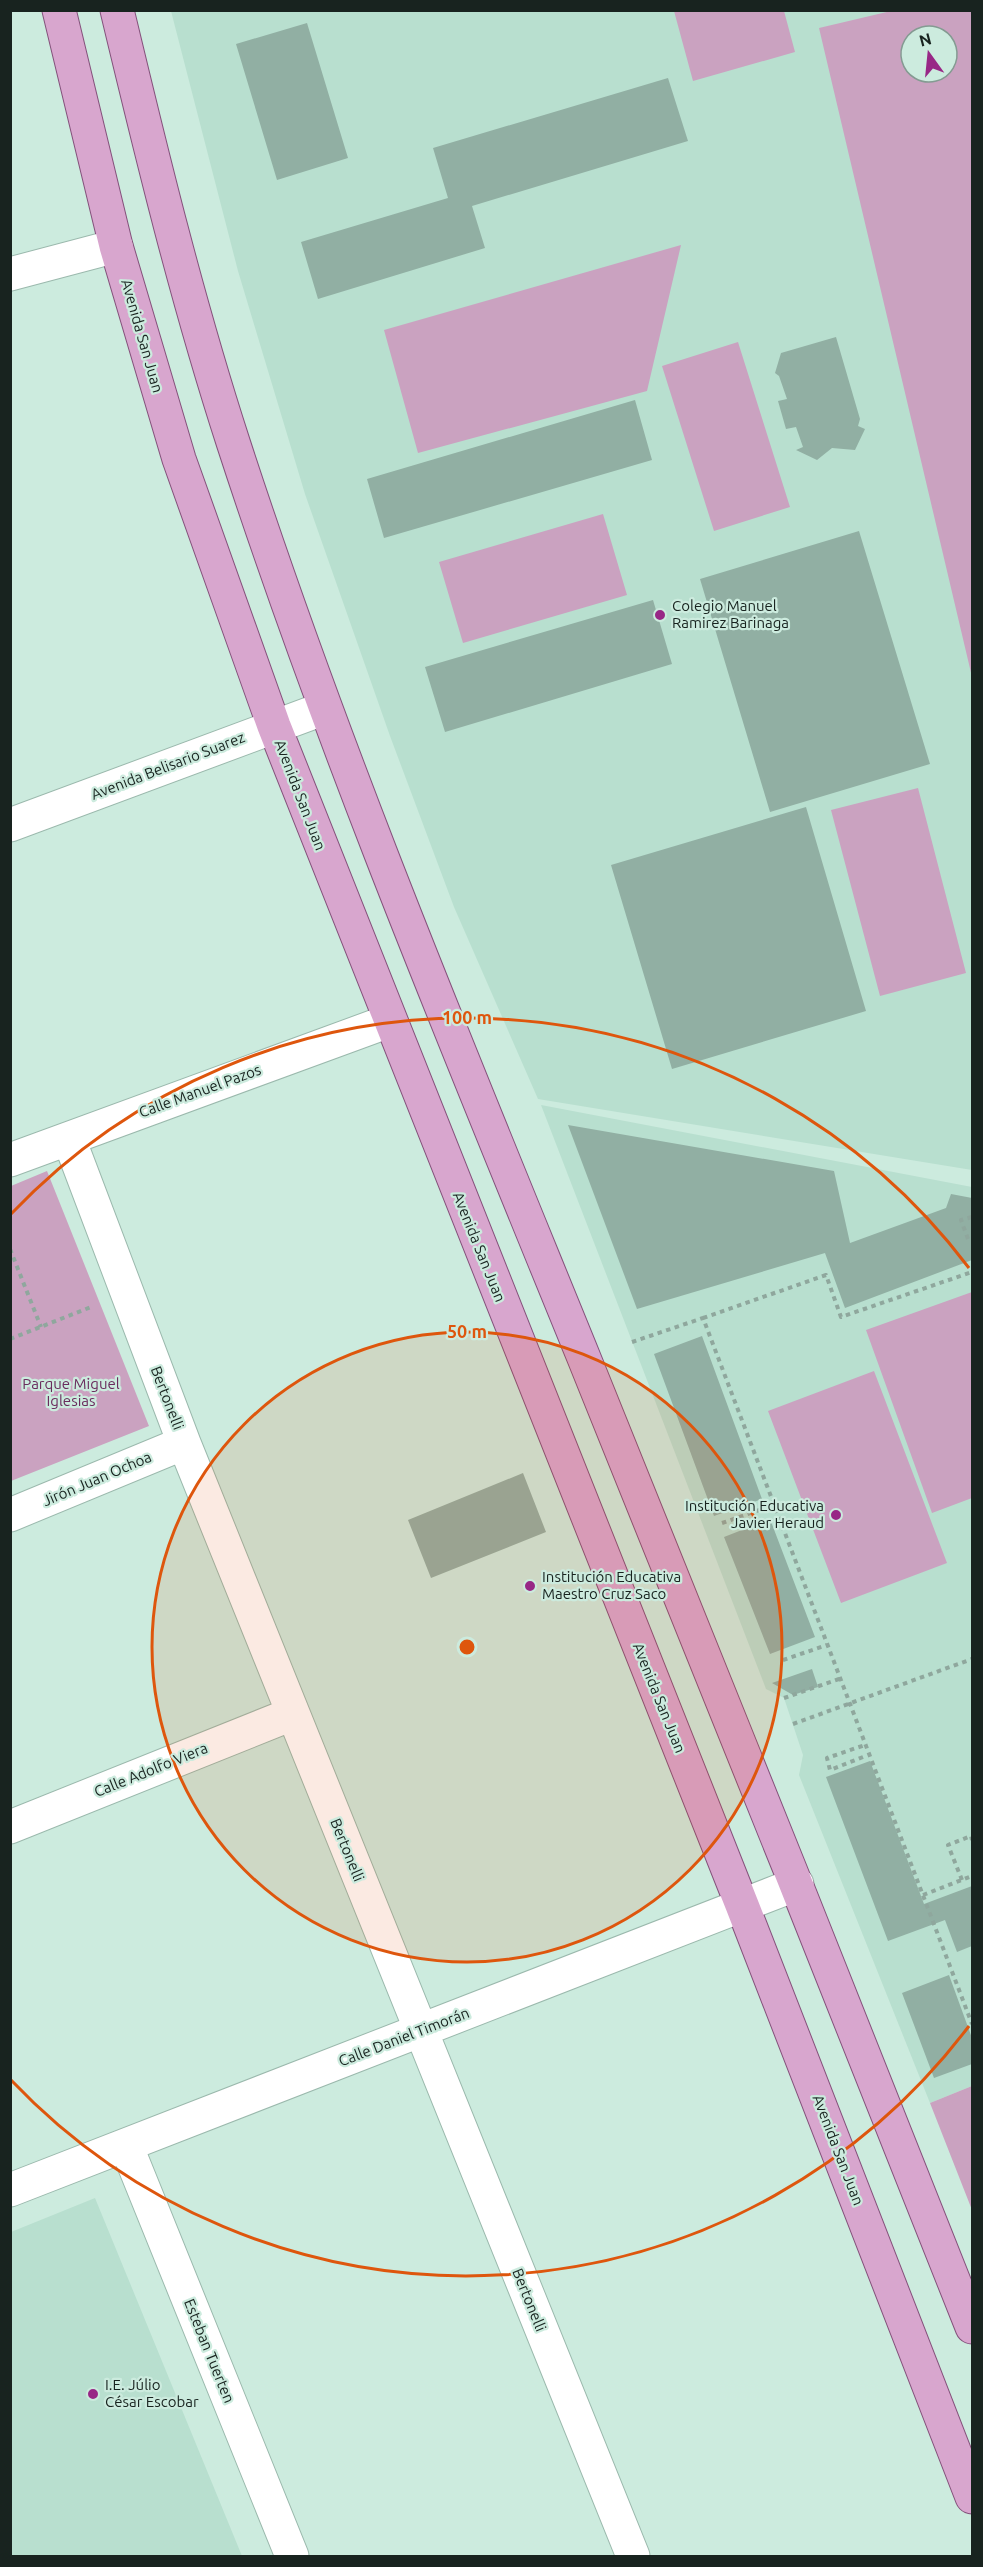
<svg xmlns="http://www.w3.org/2000/svg" width="983" height="2567" font-family="Ubuntu,sans-serif">
  <rect width="100%" height="100%" fill="#ccebde"/>
  <path fill="#b8dfcf" fill-rule="evenodd" d="M171,11h801v1159l-434,-71 -84,-192 -64,-171 -85,-242 -67,-223zM911,36h36v36h-36z
    M541,1105l431,82v899l-42,17 -131,-328 4,-20 -19,-57 -18,-9z
    M95,2198l147,358h-231v-324z"/>
  <path fill="#caa2c0" fill-rule="evenodd" d="M674,11h110l11,41 -102,29z
    M891,11h81v666l-153,-649zM911,36h36v36h-36z
    M681,245l-34,146 -229,62 -34,-123z
    M738,342l52,165 -76,24 -52,-165z
    M603,514l24,81 -164,48 -24,-81z
    M918,788l48,185 -86,23 -49,-186z
    M47,1171l102,255 -138,55v-295z
    M972,1292v206l-40,15 -66,-183z
    M874,1371l73,192 -106,40 -73,-192z
    M972,2086v124l-42,-107z"/>
  <path fill="#91afa3" d="M307,23l41,135 -71,22 -41,-136z
    M668,78l20,63 -216,65 13,42 -167,51 -17,-57 147,-44 -15,-50z
    M836,337l24,82 -2,7 7,3 -10,21 -23,-2 -15,12 -21,-10 7,-3 -7,-20 -10,2 -8,-28 9,-2 -8,-23 -4,-3 6,-20z
    M635,400l17,60 -268,78 -17,-59z
    M859,531l71,233 -160,48 -70,-233z
    M653,600l19,64 -227,68 -20,-65z
    M806,807l60,204 -194,58 -61,-204z
    M568,1125l266,46 16,72 96,-35 5,-14 21,4v62l-127,48 -20,-55 -188,56z
    M702,1336l60,163 -48,17 -60,-162z
    M523,1473l23,59 -115,46 -23,-58z
    M770,1519l45,118 -45,17 -46,-117z
    M812,1669l6,18 -25,8 -21,-12z
    M870,1761l54,143 48,-18v60l-15,6 -12,-32 -57,21 -62,-164z
    M949,1975l23,63v26l-38,14 -32,-85z"/>
  <g fill="none" stroke-linecap="round" stroke-linejoin="round">
    <g stroke="#9bb9ad" stroke-width="35">
      <path id="minor" d="M10,274l106,-28
        M10,825l315,-117
        M69,1139l115,304 449,1113
        M10,1160l379,-139
        M10,1515l174,-72
        M10,1827l282,-113
        M126,2145l166,411
        M10,2190l787,-306"/>
    </g>
    <g stroke="#84517b" stroke-width="35">
      <path id="major" d="M59,10l57,236 63,213 95,267 468,1179 230,592
        M117,10c35,146 70,290 116,432 101,311 228,614 351,916 131,323 260,645 388,969"/>
    </g>
    <path stroke="#8fa79d" stroke-width="4" stroke-dasharray="4.5 4.5" stroke-linecap="butt" d="M968,1239l-7,-19 11,-3
      M10,1249l31,78
      M703,1318l123,-43 15,42 131,-45
      M10,1339l81,-32
      M632,1342l71,-24 269,706
      M722,1523l52,-18
      M783,1660l44,-15
      M784,1698l55,-19
      M793,1724l179,-65
      M863,1757l-33,13 -3,-12 38,-13
      M962,1880l-14,-35 23,-9 1,4
      M923,1895l49,-19"/>
    <use href="#minor" stroke="#fff" stroke-width="33"/>
    <use href="#major" stroke="#d8a6ce" stroke-width="33"/>
  </g>
  <circle cx="467" cy="1647" r="315" fill="#de560d" fill-opacity=".12"/>
  <g fill="none" stroke="#de560d" stroke-width="3">
    <circle cx="467" cy="1647" r="315"/>
    <path d="M969 2026A629 629 0 0 1 11 2080M11 1214A629 629 0 0 1 969 1268"/>
  </g>
  <g fill="#982786" stroke="#ccebde" stroke-width="2">
    <circle cx="660" cy="615" r="6"/>
    <circle cx="836" cy="1515" r="6"/>
    <circle cx="530" cy="1586" r="6"/>
    <circle cx="93" cy="2394" r="6"/>
  </g>
  <g text-anchor="middle" stroke-width="4.5" stroke-linejoin="round" paint-order="stroke">
    <g font-size="15" fill="#18231f" stroke="#ccebde">
      <text transform="translate(142 336) rotate(74)" y="5">Avenida San Juan</text>
      <text transform="translate(168 766) rotate(-21)" y="5">Avenida Belisario Suarez</text>
      <text transform="translate(300 795) rotate(69)" y="5">Avenida San Juan</text>
      <text transform="translate(200 1091) rotate(-20)" y="5">Calle Manuel Pazos</text>
      <text transform="translate(479 1247) rotate(68)" y="5">Avenida San Juan</text>
      <text transform="translate(167 1398) rotate(69)" y="5">Bertonelli</text>
      <text transform="translate(97 1479) rotate(-23)" y="5">Jirón Juan Ochoa</text>
      <text transform="translate(659 1698) rotate(68)" y="5">Avenida San Juan</text>
      <text transform="translate(151 1770) rotate(-22)" y="5">Calle Adolfo Viera</text>
      <text transform="translate(347 1850) rotate(68)" y="5">Bertonelli</text>
      <text transform="translate(404 2037) rotate(-21)" y="5">Calle Daniel Timorán</text>
      <text transform="translate(838 2150) rotate(69)" y="5">Avenida San Juan</text>
      <text transform="translate(529 2300) rotate(68)" y="5">Bertonelli</text>
      <text transform="translate(209 2351) rotate(68)" y="5">Esteban Tuerten</text>
    </g>
    <g font-size="15" fill="#18231f" stroke="#ccebde" text-anchor="start">
      <text x="672" y="611">Colegio Manuel<tspan x="672" dy="17">Ramirez Barinaga</tspan></text>
      <text x="824" y="1511" text-anchor="end">Institución Educativa<tspan x="824" dy="17">Javier Heraud</tspan></text>
      <text x="542" y="1582">Institución Educativa<tspan x="542" dy="17">Maestro Cruz Saco</tspan></text>
      <text x="105" y="2390">I.E. Júlio<tspan x="105" dy="17">César Escobar</tspan></text>
    </g>
    <g font-size="15" fill="#6a2c5e" stroke="#ccebde">
      <text x="71" y="1389">Parque Miguel<tspan x="71" dy="17">Iglesias</tspan></text>
    </g>
  </g>
  <circle cx="467" cy="1647" r="9" fill="#de560d" stroke="#ccebde" stroke-width="3"/>
  <g font-size="18" text-anchor="middle" font-weight="bold" fill="#de560d" stroke="#ccebde" stroke-width="4.5" stroke-linejoin="round" paint-order="stroke">
    <text x="467" y="1024">100 m</text>
    <text x="467" y="1338">50 m</text>
  </g>
  <rect width="983" height="2567" fill="none" stroke="#18231f" stroke-width="24"/>
  <g transform="translate(929 54) rotate(345)"><circle r="28" fill="#ccebde" stroke="#849b92" stroke-width="1.5"/>
  <path d="M0-4.5L10 22L0 15L-10 22Z" fill="#982786"/>
  <text y="-9" font-size="16" font-weight="bold" text-anchor="middle" fill="#18231f">N</text>
  </g>
</svg>
